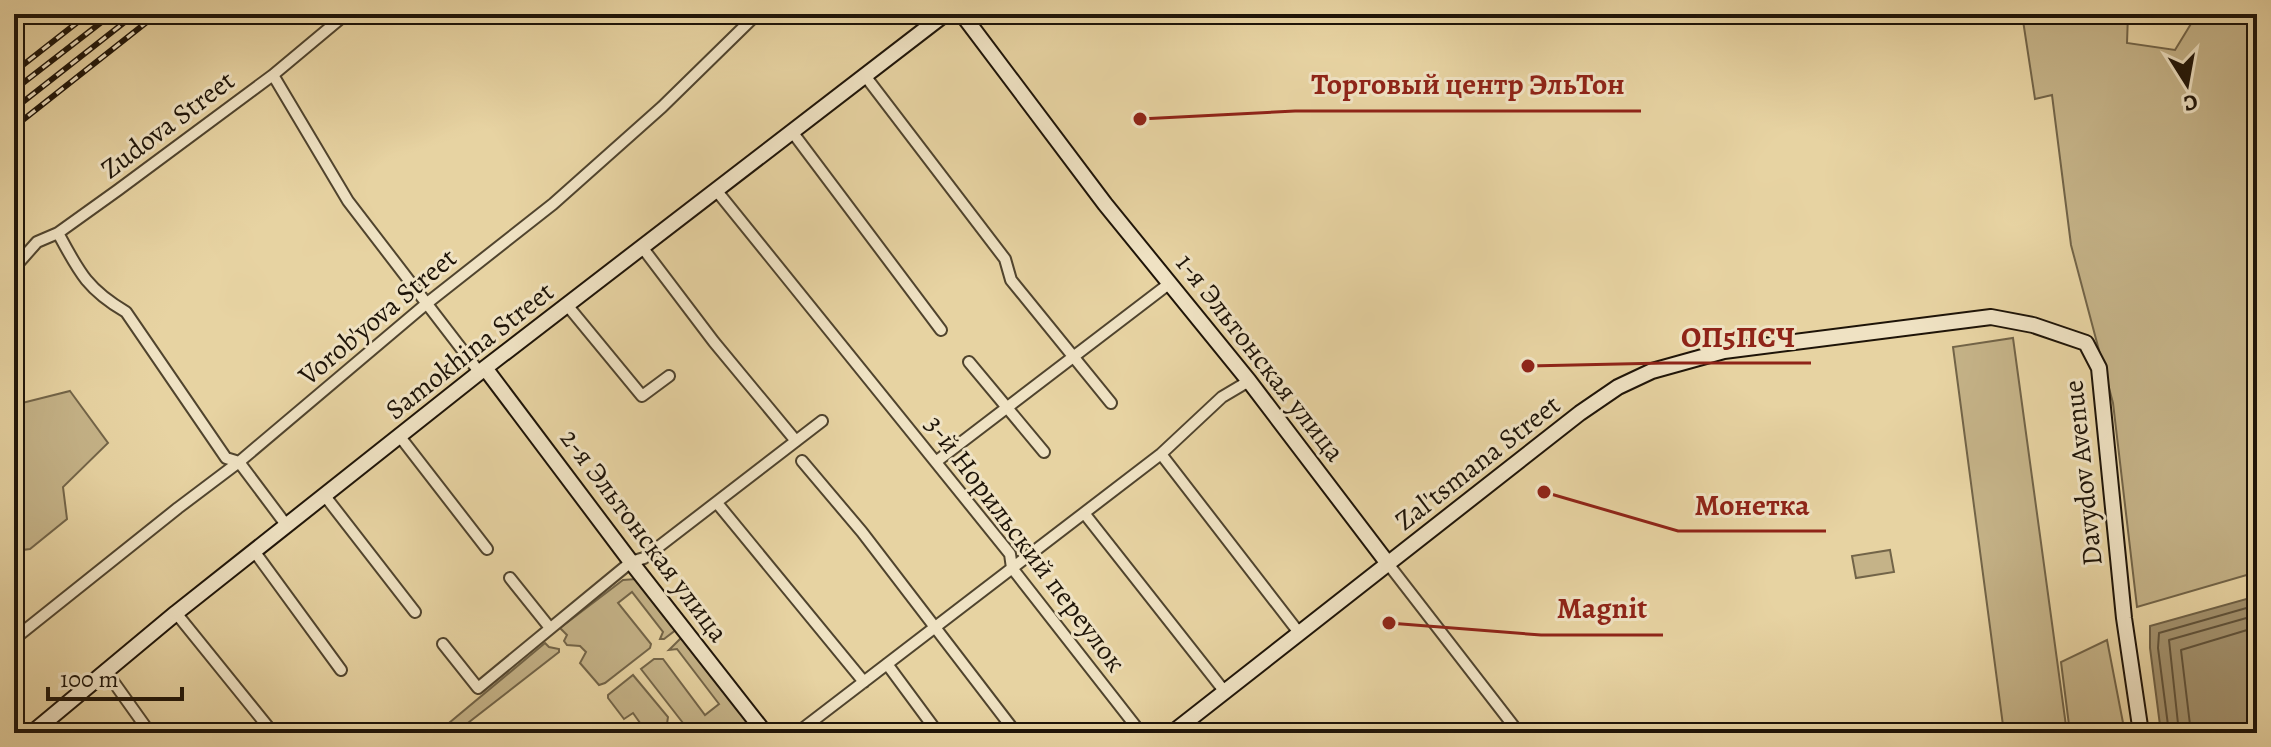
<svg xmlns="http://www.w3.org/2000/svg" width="2271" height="747" font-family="Alegreya,serif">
  <rect width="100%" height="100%" fill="#e7d3a2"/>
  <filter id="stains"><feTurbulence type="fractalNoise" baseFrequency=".0025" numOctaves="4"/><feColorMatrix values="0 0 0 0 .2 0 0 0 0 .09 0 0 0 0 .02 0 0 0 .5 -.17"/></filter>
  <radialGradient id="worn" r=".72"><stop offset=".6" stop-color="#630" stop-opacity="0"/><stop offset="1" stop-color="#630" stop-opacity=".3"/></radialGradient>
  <path fill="#c5b388" stroke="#726448" stroke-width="2" d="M2022,14h106l-1,29 48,7 22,-36h60v558l-120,35 -24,-204 -42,-158 -19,-150 -17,4z
    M2013,338l54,395h-63l-51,-386z
    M70,391l38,52 -45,44 4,32 -37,30 -16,2v-146z
    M1890,550l4,22 -38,6 -4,-22z
    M636,579l41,50 -13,10h-4l3,-7 -31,-40 -14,11 33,41 -1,4 -45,35 -6,2 -19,-22 6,-11 -6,-6 -13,-1 -3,-4 3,-6 -7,-7 63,-48z
    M681,638l75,95h-79l6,-10 -42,-54 13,-10h9l42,56 14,-11 -42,-55 -8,1z
    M2107,640l18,93h-55l-9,-71z
    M545,643l4,4 10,2v3l-104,81h-18z
    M633,675l35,42 -1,7 -11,9h-15l4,-3 -12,-17 -9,6 -16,-21v-3z"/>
  <path fill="#a3926e" stroke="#6e6045" stroke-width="2" d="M2257,596v137h-96l-11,-85v-22z"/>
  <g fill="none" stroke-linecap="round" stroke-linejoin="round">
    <path stroke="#60533b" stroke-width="2" d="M2169,733l-11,-85 1,-15 98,-28
      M2179,733l-10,-93 88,-25
      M2191,733l-10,-83 76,-23"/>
    <g stroke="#50442e" stroke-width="14">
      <path id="street" d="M14,19l6,-5
        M273,75l75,126 132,172
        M866,77l139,182 6,21 100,123
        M793,133l148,197
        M716,190l294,364 2,14 129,165
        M58,233c21,39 29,56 68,79l100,146 13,4 48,64
        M642,247l72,95 82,99
        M14,268l23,-26 21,-9 60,-43 155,-115 73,-61
        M567,305l75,91 27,-20
        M969,362l75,90
        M401,438l86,111
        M1161,454l139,180
        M802,461l60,71 154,201
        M937,461l233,-178
        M325,496l90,116
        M717,503l147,179
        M1084,513l141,179
        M254,551l87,119
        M1389,565l130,168
        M510,578l40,50
        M176,613l97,120
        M14,639l164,-131 61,-46 187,-158 127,-100 109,-97 95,-93
        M443,644l35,44 153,-126 13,-4 178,-137
        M887,664l51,69
        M105,670l45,63
        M797,733l364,-279 61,-57 27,-16"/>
    </g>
    <g stroke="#1e1408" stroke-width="18">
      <path id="secondary" d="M962,14l143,190 144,177 140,184
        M485,368l146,194 134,171
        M32,733l144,-120 309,-245 460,-354
        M1172,733l408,-320 38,-26 34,-16 72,-20 267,-34 42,8 53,18 13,25 25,250 17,115"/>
    </g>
    <use href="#street" stroke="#efe2c3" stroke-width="10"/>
    <use href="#secondary" stroke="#efe2c3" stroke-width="14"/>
    <g stroke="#1e1408" stroke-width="6">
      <path id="rail" d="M14,72l74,-58
        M14,90l98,-76
        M14,109l121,-95
        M14,127l143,-113"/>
    </g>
    <use href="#rail" stroke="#efe2c3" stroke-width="3" stroke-dasharray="9" stroke-linecap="butt"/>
  </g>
  <g text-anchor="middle" stroke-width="6" stroke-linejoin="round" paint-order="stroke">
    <g font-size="28" fill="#1e1408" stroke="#efe2c3">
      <text transform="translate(167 124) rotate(-37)" y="10">Zudova Street</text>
      <text transform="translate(377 316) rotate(-40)" y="10">Vorob'yova Street</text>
      <text transform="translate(469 350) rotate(-38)" y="10">Samokhina Street</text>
      <text transform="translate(1261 357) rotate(52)" y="10">1-я Эльтонская улица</text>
      <text transform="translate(1477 462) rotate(-38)" y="10">Zal'tsmana Street</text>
      <text transform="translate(2082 473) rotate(-96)" y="10">Davydov Avenue</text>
      <text transform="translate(645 535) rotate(53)" y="10">2-я Эльтонская улица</text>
      <text transform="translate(1026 543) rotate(53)" y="10">3-й Норильский переулок</text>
    </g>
  </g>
  <path fill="none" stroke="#8f2418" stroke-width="3" d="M1140 119L1295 111H1641M1528 366L1665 363H1811M1544 492L1678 531H1826M1389 623L1541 635H1663"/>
  <g fill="#8f2418" stroke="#efe2c3" stroke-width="3">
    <circle cx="1140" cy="119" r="8"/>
    <circle cx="1528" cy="366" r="8"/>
    <circle cx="1544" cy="492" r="8"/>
    <circle cx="1389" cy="623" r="8"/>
  </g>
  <g font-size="30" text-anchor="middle" font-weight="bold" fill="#8f2418" stroke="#efe2c3" stroke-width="6" stroke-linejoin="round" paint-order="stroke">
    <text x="1468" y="94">Торговый центр ЭльТон</text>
    <text x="1738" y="347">ОП5ПСЧ</text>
    <text x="1752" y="515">Монетка</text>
    <text x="1602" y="618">Magnit</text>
  </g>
  <rect width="2271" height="747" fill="none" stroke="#e7d3a2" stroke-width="48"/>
  <rect x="16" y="16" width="2239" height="715" fill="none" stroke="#1e1408" stroke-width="4"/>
  <rect x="24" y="24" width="2223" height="699" fill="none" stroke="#1e1408" stroke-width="2"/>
  <g transform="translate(2187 84) rotate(169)" stroke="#efe2c3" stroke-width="6" paint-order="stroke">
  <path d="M0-6L14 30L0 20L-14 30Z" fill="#1e1408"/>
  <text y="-12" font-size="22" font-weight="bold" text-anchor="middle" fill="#1e1408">С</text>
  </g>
  <path d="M48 687v12h134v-12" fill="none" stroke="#1e1408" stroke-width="4"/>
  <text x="60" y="687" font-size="24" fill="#1e1408" stroke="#efe2c3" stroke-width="6" paint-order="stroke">100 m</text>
  <rect width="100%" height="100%" filter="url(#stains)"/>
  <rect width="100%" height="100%" fill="url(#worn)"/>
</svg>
